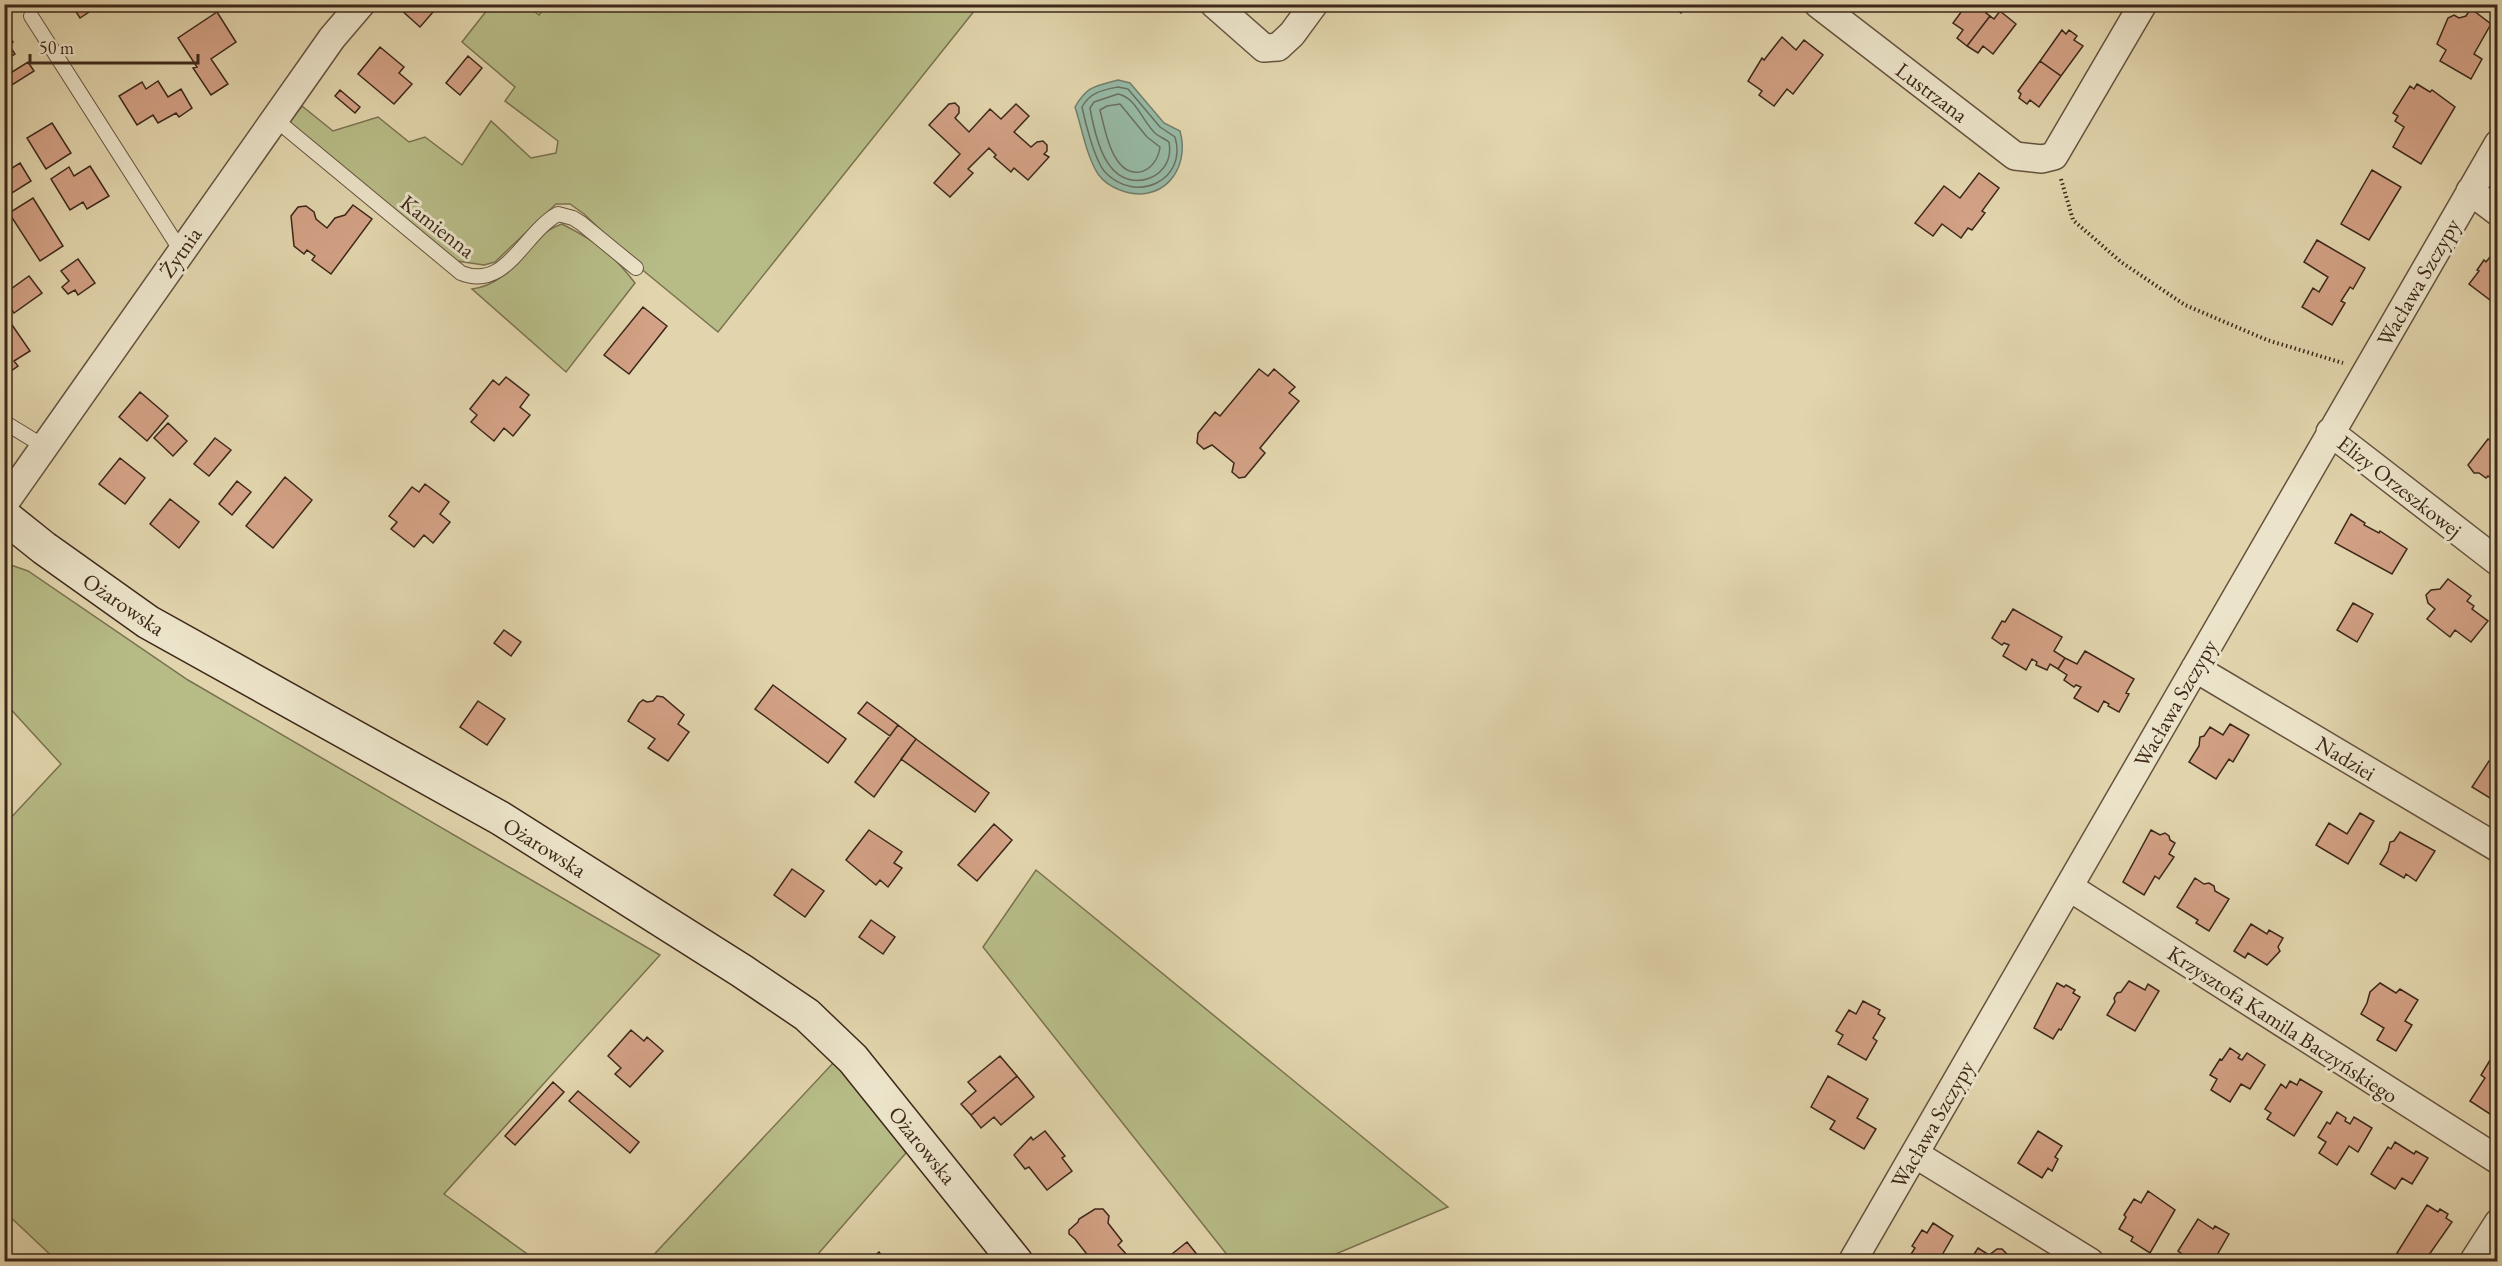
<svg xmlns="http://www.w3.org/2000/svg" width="2502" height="1266" font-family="'EB Garamond',serif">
  <rect width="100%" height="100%" fill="#e2d5ad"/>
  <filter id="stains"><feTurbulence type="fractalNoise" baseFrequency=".00333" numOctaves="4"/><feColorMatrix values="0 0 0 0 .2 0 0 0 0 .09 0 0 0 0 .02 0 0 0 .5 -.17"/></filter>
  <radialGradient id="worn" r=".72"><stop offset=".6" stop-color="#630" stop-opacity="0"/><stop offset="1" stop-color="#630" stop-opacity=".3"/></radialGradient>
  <path fill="#b7bc87" stroke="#7a7250" stroke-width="1.5" d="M548,4l431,1 -261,327 -73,-60 -61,-58 -14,-10h-14l-61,58 -11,3 -27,-4 -168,-138 13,-17 31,25 45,-14 31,25 16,-5 37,28 29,-44 40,37 25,-5 2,-12 -53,-40 10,-14 -53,-45 29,-37h35l13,10z
    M562,224c35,18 49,28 73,59l-69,89 -94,-83c45,-6 51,-52 90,-65z
    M5,563l23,8 160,109 472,275 -216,239 93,67h-480l-52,-49v-388l56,-60 -56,-61z
    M1036,870l412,337 -129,54h-87l-249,-314z
    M834,1062l53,61 19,30 -94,108 -165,1z"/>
  <path fill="#96b9a5" stroke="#727f6d" stroke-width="1.5" d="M1118,80l12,3 34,40 16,8c11,39 -19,75 -60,59 -8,-3 -17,-9 -22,-16 -12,-19 -16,-46 -23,-67 12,-21 20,-21 43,-27z"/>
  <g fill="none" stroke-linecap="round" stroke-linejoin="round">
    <path stroke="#6a7060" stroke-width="1.5" d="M1118,87l10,2 32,38 15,10c13,43 -39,68 -70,35 -10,-11 -20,-50 -23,-65 8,-15 21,-17 36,-20z
      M1118,94c18,3 25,29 38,40 4,3 9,5 13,8 7,35 -38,53 -59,24 -11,-14 -17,-41 -20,-58l4,-6z
      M1120,104l27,33 13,10c-3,24 -28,36 -43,13 -9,-13 -13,-34 -17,-50l7,-4z"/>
  </g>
  <path fill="#d3a185" stroke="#3d281a" stroke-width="1.5" d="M71,4h30l-21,14z
    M401,4h39l-20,23 -21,-19z
    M1669,4h18l-6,9z
    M1967,4l25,1 -6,8 4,3 -23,30 -10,-8 6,-8 -10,-7z
    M2000,11l16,13 -23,30 -10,-8 -5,7 -11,-7 23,-30 4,3z
    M2469,11h5l17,13 -17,30 8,5 -11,20 -31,-18 6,-11 -9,-6 11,-26 6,-3 5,3 7,-2z
    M217,12l19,30 -25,17 17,25 -17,11 -18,-27 4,-1 -19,-29z
    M2062,30l4,4 3,-4 8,6 -3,4 9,6 -22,30 -21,-15z
    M7,33l6,9 -4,3 6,9 -11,7v-26z
    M1782,37l14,13 8,-10 19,15 -30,39 -6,-5 -13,17 -15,-11 3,-4 -14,-10 14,-23 2,2z
    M380,47l24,20 -5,6 13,11 -18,20 -36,-30z
    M468,56l14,12 -22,27 -14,-12z
    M2040,61l21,15 -22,31 -9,-7 -3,4 -8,-6 2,-4 -3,-3z
    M28,62l6,9 -30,19v-13z
    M158,81l10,16 13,-8 11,19 -13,9 -3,-4 -18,10 -5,-8 -16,10 -18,-29 23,-14 4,7z
    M2417,84l13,8 2,-2 23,17 -34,57 -28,-17 11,-20 -9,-6 3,-5 -5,-3 17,-27 4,3z
    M340,90l20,17 -5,6 -20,-17z
    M955,103l4,4v6l-4,5 14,14 21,-23 11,10 15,-15 13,12 -15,16 17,15 6,-5 6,-1 4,4v6l-3,3 5,3 -21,23 -14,-12 -3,4 -17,-15 2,-2 -7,-7 -21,21 5,4 -23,24 -16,-14 26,-29 -31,-29 20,-21z
    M52,123l19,30 -25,16 -19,-31z
    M20,163l11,18 -27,17v-25z
    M90,166l19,30 -22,13 -4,-7 -13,8 -19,-31 18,-12 5,9z
    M2372,170l29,17 -32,53 -28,-16z
    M1979,173l20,15 -17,23 3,2 -13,17 -4,-2 -7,10 -19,-14 -9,12 -18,-13 29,-37 16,12z
    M33,198l30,48 -23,15 -31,-48z
    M353,205l19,14 -41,55 -19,-14 3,-4 -8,-6 -3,4 -10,-8 -3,-30 7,-9 8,-1 8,6 2,7 11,9 8,-10 10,-3z
    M2317,240l48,28 -12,21 -3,-2 -9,14 4,2 -13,22 -30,-18 11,-19 6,4 9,-15 -24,-15z
    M2494,252l4,3v44l-4,-3 -4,4 -21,-16 10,-13 -2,-1 7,-10 2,2z
    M78,259l17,24 -17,12 -3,-5 -7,4 -6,-7 7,-6 -8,-10z
    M29,276l13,17 -28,20 -10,-13v-6z
    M643,307l24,19 -38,48 -25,-19z
    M10,322l20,29 -16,10 4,5 -7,5 -4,-5 -3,2v-42z
    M1259,369l9,7 6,-7 21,18 -6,6 10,8 -39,47 5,5 -20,24 -6,1 -7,-6 2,-9 -22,-18 -8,4 -7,-6 1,-10 17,-21 5,4z
    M506,377l23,18 -9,12 10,8 -17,21 -9,-8 -10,13 -23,-19 6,-7 -7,-6 23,-29 6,5z
    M140,392l28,24 -21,25 -28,-24z
    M168,423l19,18 -14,15 -19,-18z
    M215,438l16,12 -22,26 -15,-12z
    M2488,439l10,7v38l-10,-8 -2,2 -7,-5h-5l-6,-8z
    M120,458l25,20 -20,26 -26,-20z
    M285,477l27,23 -39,48 -27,-22z
    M237,481l14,11 -19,23 -13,-11z
    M425,484l24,18 -9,12 10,8 -17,21 -9,-8 -10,12 -23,-18 6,-7 -8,-6 23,-29 7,5z
    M170,499l29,23 -20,26 -29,-24z
    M2351,514l14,9 -1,2 15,8 1,-2 27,18 -15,25 -57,-31z
    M2448,579l23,17 -4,5 7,5 -2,3 16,12 -17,21 -16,-12 -5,7 -23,-18 8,-10 -7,-6 -2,-8 5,-5 9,-1z
    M2353,603l20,11 -16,28 -20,-12z
    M2013,609l49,28 -8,14 11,7 -7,11 -8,-5 -3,6 -11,-5 1,-3 -5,-3 -6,11 -23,-14 6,-11 -5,-2 -2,2 -10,-7 10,-17 3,1z
    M504,630l17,12 -10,14 -17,-13z
    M2085,651l49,28 -8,14 3,1 -10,18 -11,-6 1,-2 -5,-3 -6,11 -24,-14 7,-11 -5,-2 -2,2 -10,-7 3,-5 -9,-6 7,-11 12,6z
    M773,685l73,54 -18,24 -73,-54z
    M657,696l6,1 21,18 -6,9 11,8 -21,29 -20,-13 7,-9 -27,-18 11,-18 4,-3 4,2 6,-1z
    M478,701l27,18 -18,26 -27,-18z
    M867,702l31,23 -8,11 -32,-23z
    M2230,724l19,11 -16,27 -4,-3 -13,20 -27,-17 10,-16 1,-9 4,-1 6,-9 13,8z
    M898,725l18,14 -42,58 -19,-15z
    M916,739l73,54 -14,19 -74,-53z
    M2489,761l9,6v36l-26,-16z
    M2360,813l14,8 -26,43 -32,-19 13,-22 18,11z
    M994,824l18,16 -35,41 -19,-16z
    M869,830l33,22 -8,11 8,5 -14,19 -8,-7 -4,5 -30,-25z
    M2151,830l9,5 5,-2 4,3 1,4 5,3 -6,11 5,3 -15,22 -4,-3 -11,19 -21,-13z
    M2400,832l35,19 -19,30 -10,-7 -2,4 -24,-14 8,-13 2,-9 4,-1z
    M792,869l32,22 -19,26 -31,-22z
    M2195,878l9,6 5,-1 5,3 1,5 14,8 -20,32 -13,-8 2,-3 -21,-13z
    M871,920l24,17 -12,17 -24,-17z
    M2251,924l16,10 2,-4 14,8 -5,9 2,4 -13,14 -19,-12 -3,5 -11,-7z
    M2129,981l16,9 3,-6 11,7 -24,40 -28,-16 8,-13 -1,-4 3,-5 4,-1z
    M2057,983l7,4 2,-2 9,5 -2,3 7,4 -19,33 -2,-1 -6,10 -19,-11z
    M2380,983l16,10 4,-4 18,11 -13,21 7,4 -16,26 -19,-11 7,-12 -23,-14 6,-11 3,-11z
    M1863,1001l17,9 -2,4 7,4 -12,20 4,3 -11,19 -28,-16 5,-9 -7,-4 13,-21 7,4z
    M631,1030l13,11 3,-4 16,14 -33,36 -15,-13 6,-6 -13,-12z
    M2230,1048l10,7 -2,3 4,2 5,-7 18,12 -15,24 -9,-5 -11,18 -19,-12 6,-11 -7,-4 10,-16 2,1z
    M2495,1052l3,1 -2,65 -26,-17 15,-23 -4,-3z
    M1000,1056l17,20 -46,39 -10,-11 15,-13 -8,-9z
    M1017,1076l17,21 -33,28 -7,-8 -13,11 -10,-13z
    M1828,1076l40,23 -11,19 19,11 -12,20 -34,-20 5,-8 -24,-14z
    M2300,1079l22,13 -28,44 -27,-17 4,-6 -6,-4 16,-25 5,4 4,-7 7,4z
    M553,1082l11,10 -49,53 -10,-9z
    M578,1091l61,51 -9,11 -61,-52z
    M2337,1112l9,6 -1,3 5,3 4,-7 18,11 -14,24 -9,-6 -12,19 -18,-12 7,-11 -8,-5 9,-15 3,2z
    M1045,1131l20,25 -3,2 10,13 -25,19 -18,-23 -4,2 -11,-14 17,-18 2,3z
    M2038,1131l24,15 -7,11 3,2 -6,12 -4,-3 -6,10 -24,-15z
    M2395,1142l19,12 2,-3 12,7 -16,26 -10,-6 -7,11 -24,-15 17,-27 3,2z
    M2148,1191l27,19 -25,43 -19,-12 2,-4 -14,-8 7,-12 -2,-2 10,-16 7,4z
    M2427,1205l11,7 2,-3 8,5 -2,4 6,4 -28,40h-14l-13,-9z
    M1095,1209h8l6,7 -1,7 14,18 -4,4 9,10 -8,7h-26l-18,-23 -6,-5v-4l9,-8 1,-3z
    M2198,1219l15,10 2,-3 14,8 -16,28h-20l-15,-11z
    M1933,1223l20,13 -15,26h-32l9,-14 -3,-2 10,-16 5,3z
    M1187,1242l16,20h-41z
    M1978,1248l11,7 8,-6h5l9,9 -3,4h-39z
    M879,1252l7,10h-19z"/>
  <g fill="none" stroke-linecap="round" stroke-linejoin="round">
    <g stroke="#66533f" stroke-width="16">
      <path id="lane" d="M31,16l150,235
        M275,119l186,154c46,18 62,-40 97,-59l15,4 8,5 55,45
        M4,422l41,25"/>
    </g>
    <g stroke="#66533f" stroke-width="30">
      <path id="street" d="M1214,4l50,44 14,-1 14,-13 22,-30
        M1818,4l197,152 27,3 12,-3 89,-152
        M2470,191l28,21
        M2330,432l168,130
        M4,504l328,-466 29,-34
        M2195,668l303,180
        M2069,887l429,273
        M1915,1154l175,108
        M1852,1262l646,-1118
        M2473,1262l25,-39"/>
    </g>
    <g stroke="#3d281a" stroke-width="36">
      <path id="secondary" d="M4,516l40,32 104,74 352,196 242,153 65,44 46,44 163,203"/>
    </g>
    <path stroke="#3d281a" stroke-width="4" stroke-dasharray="1.5 3" stroke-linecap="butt" d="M2061,179l12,41 48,42 64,43 82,35 76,23"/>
    <use href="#lane" stroke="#ece4ca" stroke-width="14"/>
    <use href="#street" stroke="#ece4ca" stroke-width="27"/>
    <use href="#secondary" stroke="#ece4ca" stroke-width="33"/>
  </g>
  <g text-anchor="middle" stroke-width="6" stroke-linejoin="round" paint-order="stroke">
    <g font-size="22" fill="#3d281a" stroke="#ece4ca">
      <text transform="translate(1932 92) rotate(37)" y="8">Lustrzana</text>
      <text transform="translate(438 226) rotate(38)" y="8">Kamienna</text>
      <text transform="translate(180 252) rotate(-55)" y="8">Żytnia</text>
      <text transform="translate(2418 282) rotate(-60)" y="8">Wacława Szczypy</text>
      <text transform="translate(2400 486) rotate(38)" y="8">Elizy Orzeszkowej</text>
      <text transform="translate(124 604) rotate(34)" y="8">Ożarowska</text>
      <text transform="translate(2175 703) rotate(-60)" y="8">Wacława Szczypy</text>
      <text transform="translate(2346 758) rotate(31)" y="8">Nadziei</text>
      <text transform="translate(545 847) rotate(32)" y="8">Ożarowska</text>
      <text transform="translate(2283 1024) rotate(33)" y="8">Krzysztofa Kamila Baczyńskiego</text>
      <text transform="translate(1932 1124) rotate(-60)" y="8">Wacława Szczypy</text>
      <text transform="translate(923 1145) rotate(51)" y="8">Ożarowska</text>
    </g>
  </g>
  <rect width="2502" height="1266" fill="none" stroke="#e2d5ad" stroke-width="24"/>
  <rect x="6" y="6" width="2490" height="1254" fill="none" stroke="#3d281a" stroke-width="3"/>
  <rect x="12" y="12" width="2478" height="1242" fill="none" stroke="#3d281a" stroke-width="1.5"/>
  <path d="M30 54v9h168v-9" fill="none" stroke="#3d281a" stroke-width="3"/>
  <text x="39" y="54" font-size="18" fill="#3d281a" stroke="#ece4ca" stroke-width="4.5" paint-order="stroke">50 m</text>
  <rect width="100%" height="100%" filter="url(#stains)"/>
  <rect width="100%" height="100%" fill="url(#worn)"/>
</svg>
